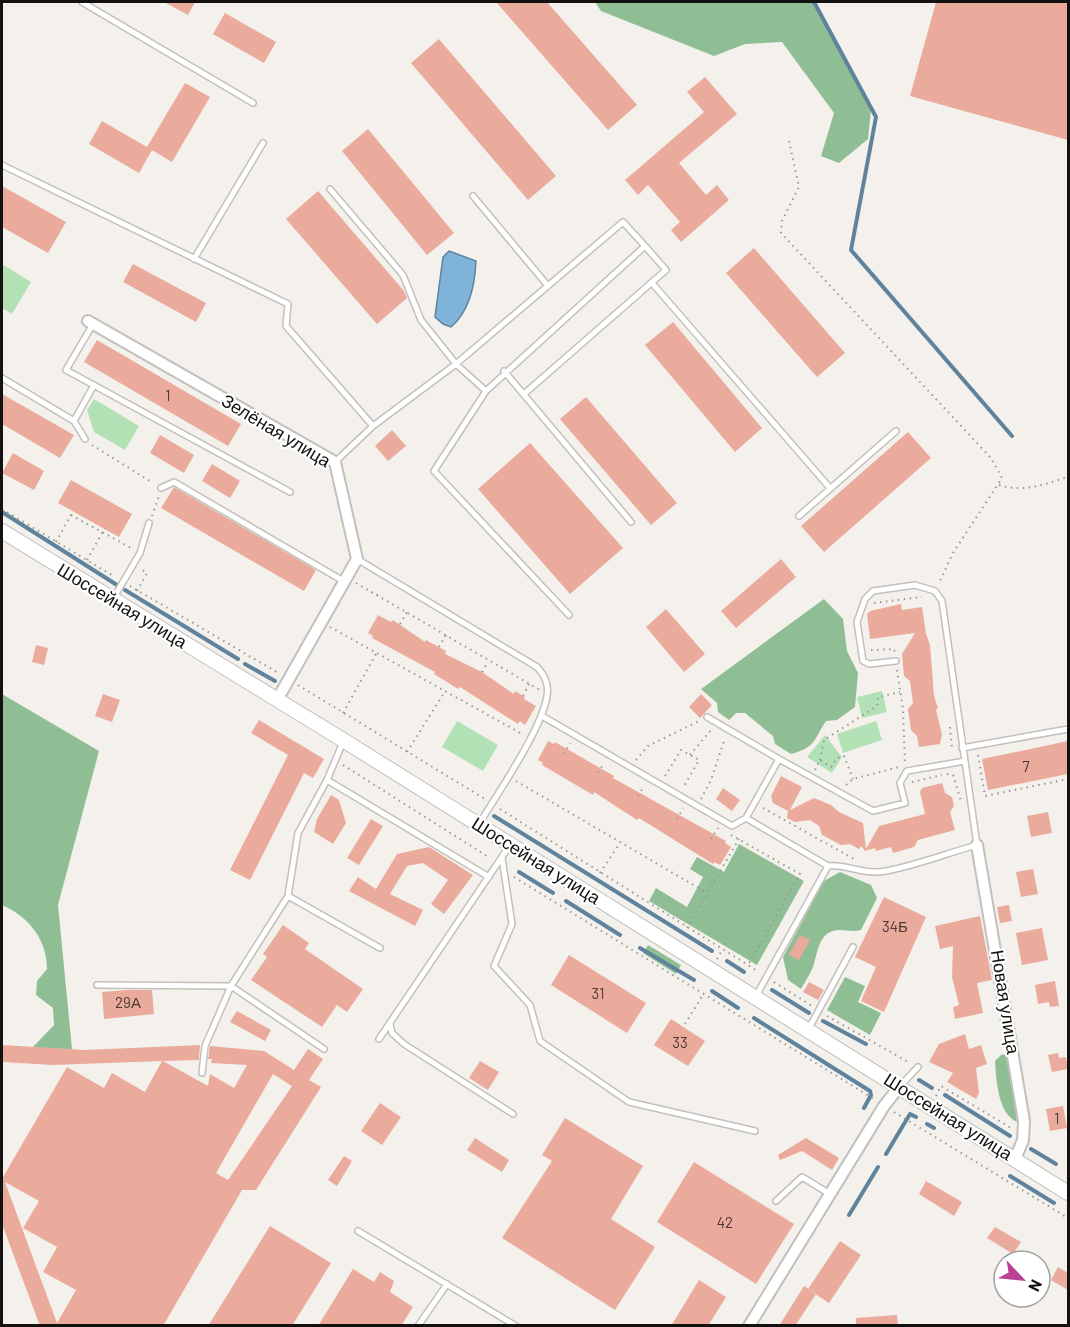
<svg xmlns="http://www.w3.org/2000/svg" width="1070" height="1327" font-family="Barlow,sans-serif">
  <rect width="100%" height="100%" fill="#f4f1ed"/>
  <path fill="#b3e1b6" d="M2,264l29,18 -19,32 -10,-6z
    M94,399l45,27 -14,24 -31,-18 -7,-22z
    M882,691l5,21 -25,6 -5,-21z
    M457,721l41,24 -15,26 -41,-24z
    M876,721l6,19 -39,13 -6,-19z
    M825,735l17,22 -10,16 -25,-16z"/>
  <path fill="#90be94" d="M595,2h218l58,108 -3,29 -29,24 -18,-7 13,-43 -52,-71 -37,2 -31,12 -113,-45z
    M824,599l19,20 4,32 11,22 -3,34 -18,13 -11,1c-13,19 -9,26 -35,33l-16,-10 -2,-8 -28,-23h-9l-7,7 -11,-8 -1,-9 -16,-14z
    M2,694l97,57 -41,154 14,144 -40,-1 22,-23 -1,-17 -17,-13 1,-14 10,-12c0,-30 -19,-53 -45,-64z
    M739,844l65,37 -47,84 -108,-64 7,-13 31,19 16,-30 -13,-8 7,-12 27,15z
    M840,872l31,13 6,13 -16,32c-10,3 -19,-2 -28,1 -15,4 -16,25 -20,36 -3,7 -8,15 -12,22l-13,-9 -5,-23 41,-76z
    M648,945l33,20 -5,9 -33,-21z
    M845,977l20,9 -7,16 23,11 -11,22 -43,-25z
    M1008,1054l9,68c-19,-8 -21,-43 -22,-61l6,-6z"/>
  <path fill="#7fb3d9" stroke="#5f839d" stroke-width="1.5" d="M449,251l27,10c-1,23 -6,50 -25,66l-8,-3 -8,-7 8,-60z"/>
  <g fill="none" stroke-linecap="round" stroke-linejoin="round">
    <path stroke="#5f839d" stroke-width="4" d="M814,2l62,115 -25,133 161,186
      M2,512l115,73
      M125,590l113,69
      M245,664l30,17
      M494,816l218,135
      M519,872l34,21
      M566,901l54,34
      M640,948l54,32
      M727,961l17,11
      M772,990l37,23
      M712,991l26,17
      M754,1018l116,73 1,4 -7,13
      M823,1021l43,23
      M919,1080l13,8
      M945,1095l65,41
      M927,1124l7,4
      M1031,1149l25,15
      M886,1154l24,-40 6,3
      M1010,1176l44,27
      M849,1215l29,-48"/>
  </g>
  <path fill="#eaab9c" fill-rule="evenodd" d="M164,2h31l-7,13z
    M496,2h51l90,103 -29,25z
    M936,2h132v138l-158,-44z
    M225,13l51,29 -12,21 -51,-29z
    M439,39l117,137 -28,24 -117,-137z
    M705,77l32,37 -58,49 27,32 11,-10 12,15 -48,42 -10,-12 9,-8 -32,-37 -10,10 -13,-15 79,-68 -17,-20z
    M185,83l25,14 -38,65 -25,-15z
    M102,121l50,29 -13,23 -50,-29z
    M368,129l86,104 -27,22 -85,-104z
    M2,186l64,36 -18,31 -46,-26z
    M318,191l86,100 3,7 -30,26 -91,-105z
    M754,248l91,105 -28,24 -91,-104z
    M133,264l73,39 -10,19 -73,-40z
    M673,322l89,106 -27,24 -90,-107z
    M97,340l144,84 -13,22 -144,-84z
    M2,394l72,41 -14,23 -58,-34z
    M586,397l91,106 -26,22 -91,-106z
    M392,430l14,16 -18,15 -13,-15z
    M908,432l23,26 -107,94 -23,-26z
    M160,435l34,20 -10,18 -34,-20z
    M530,443l93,105 -53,46 -92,-105z
    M13,453l31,18 -10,19 -32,-17z
    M212,464l28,17 -10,17 -28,-17z
    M71,480l61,34 -13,23 -61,-34z
    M174,487l142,83 -12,21 -143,-83z
    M781,559l15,18 -60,51 -15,-17z
    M901,604l1,6 20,-3 4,27 4,11 4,51 4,12 -2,2 6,24 -2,10 -21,3 -2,-11 -6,-6 -3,-21 5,-6 -3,-22 -6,-5 -2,-22 13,-21 -45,6 -3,-25 3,-3z
    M666,609l39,45 -21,18 -38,-45z
    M378,615l13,7 2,-2 32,22 1,-2 20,11 -1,3 37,18 32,22 1,-3 10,6 -1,2 12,7 -11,19 -5,-4 -2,3 -58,-37 -2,2 -24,-15 1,-2 -63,-34 1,-2 -5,-3z
    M36,645l12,3 -4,17 -12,-3z
    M103,694l17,6 -8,22 -17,-6z
    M701,694l11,11 -12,13 -11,-11z
    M259,720l65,39 -11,19 -9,-5 -54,107 -20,-10 58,-115 -37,-22z
    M548,741l6,3 1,-2 59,34 -1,2 113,63 -1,2 6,4 -11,18 -6,-3 -1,2 -74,-46 -2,2 -43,-28 -1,3 -51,-30 1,-2 -5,-3z
    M1068,741v33l-80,16 -6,-31z
    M781,776l21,11 -12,23 24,-12 17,7 8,7 24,11 3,26 13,-23 46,-12 -5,-22 2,-4 20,-5 3,10 7,4 2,9 -4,6 5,18 -37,10 -4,7 -21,6 -2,-6 -15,4 -1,-3 -10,3 -4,-5 -2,3 -9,-5 -9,1 -19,-10 -3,-9 -9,-6 -15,2 -8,-4 1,-7 -15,-8 -2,-7z
    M723,788l17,12 -8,11 -16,-12z
    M331,795l8,5 7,23 -13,21 -19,-12 3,-13z
    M1048,812l4,21 -21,4 -4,-21z
    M371,819l12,7 -24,39 -12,-7z
    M429,847l44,28 -29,39 -13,-10 17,-24 -25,-17 -16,3 -17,28 33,16 -8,16 -66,-35 9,-14 18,12 21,-35z
    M1033,869l5,25 -17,3 -5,-25z
    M884,897l42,20 -42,95 -23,-11 15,-34 -21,-10z
    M1009,905l3,16 -12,2 -3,-16z
    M980,916l12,64 -15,3 6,30 -28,6 -2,-12 6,-2 -7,-28 1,-31 -13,3 -5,-23z
    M283,925l26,18 -4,6 58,40 -16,23 -10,-7 -15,22 -71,-47 16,-23 -4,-3z
    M1042,928l6,32 -26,5 -6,-32z
    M800,935l10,5 -11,20 -10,-5z
    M569,955l77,48 -19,30 -76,-48z
    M1055,981l4,25 -9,1 -1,-5 -11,2 -3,-19z
    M809,982l15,8 -6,10 -15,-8z
    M127,990h25l2,24 -50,5 -2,-27z
    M237,1011l34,19 -6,11 -35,-19z
    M671,1019l34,22 -17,25 -34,-21z
    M965,1034l4,15 12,-4 6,19 -11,4 3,25 -3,6 -29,-17 6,-9 -24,-11 10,-18z
    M2,1045l83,5 115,-5 -1,15 -36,1 45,25 2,-12 24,14 13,-23 -36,-2 1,-4h-4l2,-13 54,5 30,19 14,-21 15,10 -14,21 12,7 -65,103h-14l-79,136h-123l-38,-102v-49l1,2 64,-110 37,21 8,-15 33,19 17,-31 -109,4 -51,-3zM273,1074l19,12 -64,94 -12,-7zM5,1182l34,19 -16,27 34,19 -14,25 33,18 -19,33z
    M1058,1053l1,5 7,-1 2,12 -16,3 -4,-17z
    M480,1061l19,11 -11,18 -19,-12z
    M380,1103l21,14 -19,28 -21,-14z
    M1063,1106l4,22 -17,3 -4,-22z
    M565,1118l78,48 -32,53 44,28 -40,63 -113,-72 50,-77 -10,-6z
    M475,1138l34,22 -7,12 -35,-22z
    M806,1138l33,20 -7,12 -30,-19 -22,9 -2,-5z
    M344,1156l8,5 -15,25 -9,-6z
    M694,1162l100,62 -38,60 -99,-62z
    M926,1181l36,21 -8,14 -35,-22z
    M270,1226l61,37 -39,63h-84z
    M995,1227l26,15 -8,12 -26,-16z
    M840,1241l21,14 -32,48 -21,-14z
    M1058,1267l10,6v17l-17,-10z
    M353,1269l21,13 6,-10 14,9 -4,11 23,15 -12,19h-83z
    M699,1280l27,17 -18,29h-37z
    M804,1286l12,8 -21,32h-16z
    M897,1315l1,11h-42v-8z"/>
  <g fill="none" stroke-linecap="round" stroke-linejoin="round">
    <g stroke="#c3c0bc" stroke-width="8">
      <path id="service" d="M82,2l171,101
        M2,165l286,139 -2,22 87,100
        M330,189l73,86 18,45 35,44 167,-142 22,24 -159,145
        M473,196l75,90
        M194,259l69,-116
        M652,283l178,205
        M93,324l-27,46 224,122
        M504,371l127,151
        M2,378l72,43 11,18
        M524,394l142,-124 -21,-24
        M74,421l20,-36
        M335,462l38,-36 83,-62 30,27 -52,80 135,144
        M161,488l13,-6 171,100
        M799,516l97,-85
        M357,559l180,108c8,9 12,17 10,29 -5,33 -49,97 -68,128
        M113,599l27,-46 9,-30
        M542,716l190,110 14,-8
        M707,717l72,42
        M962,748l106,-19
        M327,780l162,97
        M502,858l10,66 -18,42 36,39 10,36 89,61 126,29
        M828,866l-82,-48 33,-59 94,52 32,-8 -5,-20 7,-12 58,-10
        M288,896l92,52
        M97,985l134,1 93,63
        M756,996l72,-130c18,-2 31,7 50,6 26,-2 72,-20 99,-27l-35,-244 -7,-10 -20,-6 -42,6 -8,8 -8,23 6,39 6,3 27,-3
        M390,1024l2,9 12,11 109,70
        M808,1030l45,-83
        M379,1039l131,-194
        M202,1073l3,-27 26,-60 57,-90 10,-63 29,-53 16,-38
        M900,1086l18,-19
        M776,1201l26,-24 28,17
        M358,1231l158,95
        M418,1326l29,-42"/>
    </g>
    <g stroke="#c3c0bc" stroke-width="14">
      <path id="minor" d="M88,321l247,141 22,97 -80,141
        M977,845l47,276 -1,19 -8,19
        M749,1326l135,-220 15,-19"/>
    </g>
    <g stroke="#c3c0bc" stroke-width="16">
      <path id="secondary" d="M2,531l341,209 725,453"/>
    </g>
    <path stroke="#9a9895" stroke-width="2" stroke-dasharray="1.5 4.5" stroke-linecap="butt" d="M789,141l10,46 -17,34 -1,12 210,225 11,20 -49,75 -14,30
      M92,445l61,38
      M999,485c26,8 45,-1 69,-8
      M2,509l113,68
      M71,515l60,33
      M152,516l7,-20
      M56,542l17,-31
      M87,560l18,-32
      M356,583l184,107
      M130,586l150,88
      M137,591l10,-18 -6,-4
      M371,592l10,5
      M874,603l48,-6
      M400,624l7,-12
      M330,627l194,108
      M439,647l7,-12
      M871,650l23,-1 1,4
      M897,670l6,39 2,54
      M482,672l6,-10
      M298,685l187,114
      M523,696l6,-12
      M343,713l33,-59
      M950,727l2,22
      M407,752l37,-59
      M564,754l6,-11
      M690,755l21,-25
      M978,755l7,41 83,-17
      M636,760l12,-14 51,-25
      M820,760l4,-20 53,-34 1,-9 22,-5
      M343,765l147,93
      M815,770l5,-10 11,7 6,-9 7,-2 9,23
      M598,773l6,-10
      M947,774l6,1 8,26
      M665,776l16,-26 18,10 -16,28
      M516,781l191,112
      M912,782l30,-7
      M846,785l7,-6 46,-12
      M638,796l6,-10
      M701,799l10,-19 14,-42
      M763,808l91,51
      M500,809l259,163
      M677,819l6,-11
      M731,835l69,39 -52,91
      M711,839l7,-11
      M600,873l20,-30
      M514,877l360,222
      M687,928l52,-89
      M717,959l5,-9
      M774,982l38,24
      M827,1016l83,47
      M685,1024l19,-31
      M936,1096l5,-10 70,42
      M894,1112l174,106"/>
    <use href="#service" stroke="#fff" stroke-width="5"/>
    <use href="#minor" stroke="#fff" stroke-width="10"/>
    <use href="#secondary" stroke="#fff" stroke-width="14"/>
  </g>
  <g text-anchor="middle" stroke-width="4.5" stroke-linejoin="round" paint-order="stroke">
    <g font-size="15" fill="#493834">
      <text x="168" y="401">1</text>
      <text x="1026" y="772">7</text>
      <text x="895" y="932">34Б</text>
      <text x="598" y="999">31</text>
      <text x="128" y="1008">29А</text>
      <text x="680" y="1048">33</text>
      <text x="1057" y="1124">1</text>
      <text x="725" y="1228">42</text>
    </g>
    <g font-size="18" fill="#131211" stroke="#fff">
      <text transform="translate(276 431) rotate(31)" y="6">Зелёная улица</text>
      <text transform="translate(122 606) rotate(31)" y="6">Шоссейная улица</text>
      <text transform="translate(536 861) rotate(32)" y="6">Шоссейная улица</text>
      <text transform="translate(1005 1002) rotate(81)" y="6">Новая улица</text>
      <text transform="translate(948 1117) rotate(32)" y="6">Шоссейная улица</text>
    </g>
  </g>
  <rect width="1070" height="1327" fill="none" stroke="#131211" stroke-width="6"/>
  <g transform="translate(1022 1279) rotate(116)"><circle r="28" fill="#ffffff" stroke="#a1a0a0" stroke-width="1.5"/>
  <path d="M0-4.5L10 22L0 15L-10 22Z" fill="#bb4195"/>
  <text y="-9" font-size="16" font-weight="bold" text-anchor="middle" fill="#131211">N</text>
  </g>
</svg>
